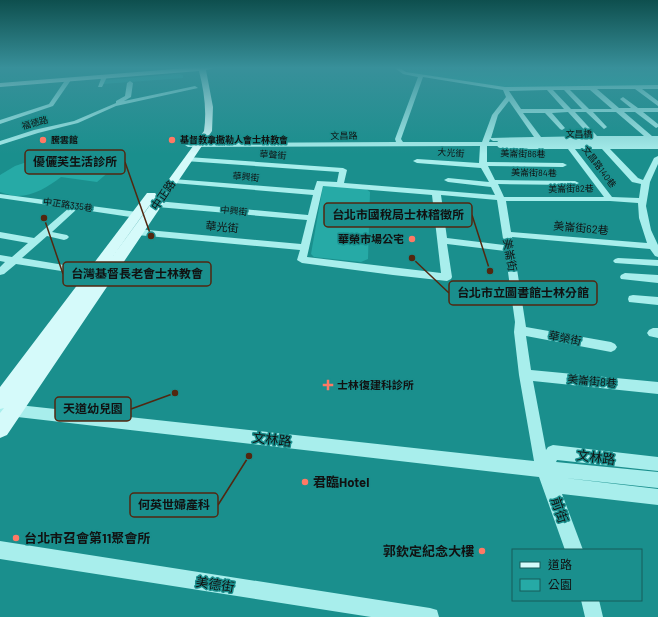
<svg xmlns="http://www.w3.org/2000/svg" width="658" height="617" font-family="Barlow,'Noto Sans TC',sans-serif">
  <rect width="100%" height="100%" fill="#1a8f8d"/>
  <path fill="#26aaa6" d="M401,68h257v18l-149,2 -98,-15z
    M179,74l4,1v3l-80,6 2,-4z
    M32,156l93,10 -5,5 -9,-1 -14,12 -36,-5c-12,9 -27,19 -43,19 -5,0 -12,-2 -18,-4v-17l15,-9 15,-5 -3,-1z
    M327,185l38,3 5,4 -2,67 -7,3 -47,-5 -3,-3 12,-68z"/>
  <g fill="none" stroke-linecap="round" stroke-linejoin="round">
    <path fill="#a8eeec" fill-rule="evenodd" d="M395,68h5l6,4 99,15 153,-2v4h-16l16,12v5l-23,-17h-38l22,19h12l-10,-8 -1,-1 3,-2 15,11h20v4h-15l15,12v3l-2,1 -21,-16h-11l28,24h6v4h-57l5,5h52v4h-48l28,29 5,2 11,-22 4,-2v8l-8,18 -4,24 5,24 7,15v12l-3,-1 -5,-7 -138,-12 14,90 85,15 4,2 2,3 -2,3 -4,2 -85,-16 5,34 127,12v12l-125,-13 13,69 2,-3 5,-2 105,12v14l-101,-11 -1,2 102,10v16l-93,-10 93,11v16l-96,-11 21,56h-18l-26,-73 -539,-62v-12l534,58 -15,-86 -5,-43 1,-10 -10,-71 -58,-7 5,33 -1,2 -4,2 -54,-6 -91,-12 -5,-3 3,-10 -163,-15 -5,-3 5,-3 164,15 6,-24 -150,-13 -4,-3 4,-3 151,14 5,-20 -140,-12 -4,-2 4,-2 141,11 3,-9 20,1 2,-10 -154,-11v-4h3l155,11 4,2 -3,13 151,12 -4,-8 -43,-5 -4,-2 4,-2 41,4 -8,-14 -64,-5 -4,-2 4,-2 62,4 1,-17 -292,1 -3,-2 3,-2 208,-1 -1,-3 23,-62 -15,-3zM423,77l80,13 3,7 -14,18 -10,27h-79l-2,-3zM547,90l17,19h-43l-12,-18zM553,90h11l18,19h-11zM570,90h20l22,19h-23zM509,101l25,36 -43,1 7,-23zM568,112l22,24 -49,1 -18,-24h22l15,16 2,1 3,-2 -13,-15zM575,112h11l18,17 3,-2 -14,-15h23l28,24h-47zM490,139l3,2 101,-1 4,5h-90l-3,2 3,2h60l36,48h-100l-6,-13 77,1 4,-2 -4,-2 -80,-1 -7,-14 75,1 4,-2 -4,-2 -76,-1v-16h14l3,-2 -3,-2h-12zM575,149h27l30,33 9,2 -2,14 -27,-1zM323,186l109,9 9,78 -134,-16zM441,195l56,5 7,45 -57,-7zM506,201h104l28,2 1,15 8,25 -136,-11z
      M102,76l5,1 -5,10h-4z
      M66,79l5,1 -18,26 -53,18v-4l49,-16z
      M130,81l3,2 -2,14 -7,4 71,-15 3,2 -82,18 -38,17 -40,10 -38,12v-4l34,-11 40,-9 42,-18v-2l9,-5 2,-13z
      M0,194l137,18 4,3 -4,3 -60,-9 -25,23 15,3 2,2 -2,2 -3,1 -17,-4 -25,22 72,12 4,1 1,2 -1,2 -4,1 -78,-12 -12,10 -4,1v-8l5,-5 -5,-1v-6l12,2 16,-14 -28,-5v-6l34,6 35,-30 -69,-10z
      M618,258l40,2v6l-43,-3 -2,-2 2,-2z
      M625,273l33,2v8l-37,-4 -1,-2 1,-2z
      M633,295l25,2v8l-29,-3 -1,-3 1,-3z
      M653,328h5v10l-9,-2 -2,-3 2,-3z
      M0,541l430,67 7,2 2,7h-68l-371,-58z
      M581,600h18l4,17h-18z"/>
    <path fill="#d5fafa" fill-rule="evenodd" d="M187,68h27l-8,2 7,37 -1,24 -205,304 -7,3v-25l4,-5 -4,1v-22l147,-194h8l2,2 -44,61 91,-125c3,-21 0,-40 -5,-60l-199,16v-4z"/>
    <path stroke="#a8eeec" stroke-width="8" d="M501,144l157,-2"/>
  </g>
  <linearGradient id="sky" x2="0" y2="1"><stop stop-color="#0e4f4e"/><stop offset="0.44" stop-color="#38909a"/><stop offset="1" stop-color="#38909a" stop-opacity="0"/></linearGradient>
  <rect width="658" height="154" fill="url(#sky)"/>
  <g fill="#ff7965" stroke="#1a8f8d" stroke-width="1.5">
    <circle cx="43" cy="140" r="4"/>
    <circle cx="172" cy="140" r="4"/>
    <circle cx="412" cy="239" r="4"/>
    <path d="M326 379h4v4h4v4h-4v4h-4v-4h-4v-4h4z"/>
    <circle cx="305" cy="482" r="4"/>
    <circle cx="16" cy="538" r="4"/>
    <circle cx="482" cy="551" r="4"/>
  </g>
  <g text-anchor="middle" stroke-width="3" stroke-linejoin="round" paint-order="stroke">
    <g font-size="9" fill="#111" stroke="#1a8f8d">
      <text transform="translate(35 123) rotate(-15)" y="3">福德路</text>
      <text x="579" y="137">文昌橋</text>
      <text transform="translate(344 136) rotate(-1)" y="3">文昌路</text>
      <text transform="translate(451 153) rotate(4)" y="3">大光街</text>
      <text transform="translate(523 154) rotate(1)" y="3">美崙街86巷</text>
      <text transform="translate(273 155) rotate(4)" y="3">華聲街</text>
      <text transform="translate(599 167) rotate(53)" y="3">文昌路140巷</text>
      <text transform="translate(534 173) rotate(1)" y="3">美崙街84巷</text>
      <text transform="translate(246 177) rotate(5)" y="3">華興街</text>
      <text transform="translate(571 189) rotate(-1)" y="3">美崙街82巷</text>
      <text transform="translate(68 205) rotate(8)" y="3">中正路335巷</text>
      <text transform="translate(234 211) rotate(5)" y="3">中興街</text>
    </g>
    <g font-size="9" font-weight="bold" fill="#111" stroke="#1a8f8d" text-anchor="start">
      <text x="51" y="143">騰雲館</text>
      <text x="180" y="143">基督教拿撒勒人會士林教會</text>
    </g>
    <g font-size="11" fill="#111" stroke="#1a8f8d">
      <text transform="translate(163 195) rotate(-56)" y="4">中正路</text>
      <text transform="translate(222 227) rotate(5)" y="4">華光街</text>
      <text transform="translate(581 228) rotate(5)" y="4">美崙街62巷</text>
      <text transform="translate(510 255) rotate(80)" y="4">美崙街</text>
      <text transform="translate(565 338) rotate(11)" y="4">華榮街</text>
      <text transform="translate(592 381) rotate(5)" y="4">美崙街8巷</text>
    </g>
    <g font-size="11" font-weight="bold" fill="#111" stroke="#1a8f8d" text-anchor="end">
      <text x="404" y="243">華榮市場公宅</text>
      <text x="337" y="389" text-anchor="start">士林復建科診所</text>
    </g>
    <g font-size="13" fill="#111" stroke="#1a8f8d">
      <text transform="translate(272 439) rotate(6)" y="5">文林路</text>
      <text transform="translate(596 457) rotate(7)" y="5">文林路</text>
      <text transform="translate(560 510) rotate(71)" y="5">前街</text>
      <text transform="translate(215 584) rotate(9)" y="5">美德街</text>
    </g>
    <g font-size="13" font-weight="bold" fill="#111" stroke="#1a8f8d" text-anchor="start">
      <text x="313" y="487">君臨Hotel</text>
      <text x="24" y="543">台北市召會第11聚會所</text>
      <text x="474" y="556" text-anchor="end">郭欽定紀念大樓</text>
    </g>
  </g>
  <path fill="none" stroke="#522710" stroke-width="1.5" d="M151 236L125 162M490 271L472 215M44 218L63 274M412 258L449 293M175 393L131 409M249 456L218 505"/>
  <g fill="#522710" stroke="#1a8f8d" stroke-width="1.5">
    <circle cx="151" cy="236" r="4"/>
    <circle cx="490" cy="271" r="4"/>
    <circle cx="44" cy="218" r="4"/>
    <circle cx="412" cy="258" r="4"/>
    <circle cx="175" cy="393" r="4"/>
    <circle cx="249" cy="456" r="4"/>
  </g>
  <g fill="#1a8f8d" stroke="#522710" stroke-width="1.5">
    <rect x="25" y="150" width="100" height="24" rx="4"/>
    <rect x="324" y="203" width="148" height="24" rx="4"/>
    <rect x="63" y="262" width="148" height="24" rx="4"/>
    <rect x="449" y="281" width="148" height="24" rx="4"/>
    <rect x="55" y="397" width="76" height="24" rx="4"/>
    <rect x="130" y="493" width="88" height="24" rx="4"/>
  </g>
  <g font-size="12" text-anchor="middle" font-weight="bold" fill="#111">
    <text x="75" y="166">優儷芙生活診所</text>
    <text x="398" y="219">台北市國稅局士林稽徵所</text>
    <text x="137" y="278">台灣基督長老會士林教會</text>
    <text x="523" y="297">台北市立圖書館士林分館</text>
    <text x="93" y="413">天道幼兒園</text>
    <text x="174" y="509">何英世婦產科</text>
  </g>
  <rect x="512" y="549" width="130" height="52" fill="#1a8f8d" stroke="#165d5b"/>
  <rect x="520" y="562" width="20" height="6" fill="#d5fafa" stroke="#165d5b"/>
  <text x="548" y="569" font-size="12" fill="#111111">道路</text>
  <rect x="520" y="579" width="20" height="12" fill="#26aaa6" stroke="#165d5b"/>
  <text x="548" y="589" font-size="12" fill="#111111">公園</text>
</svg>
